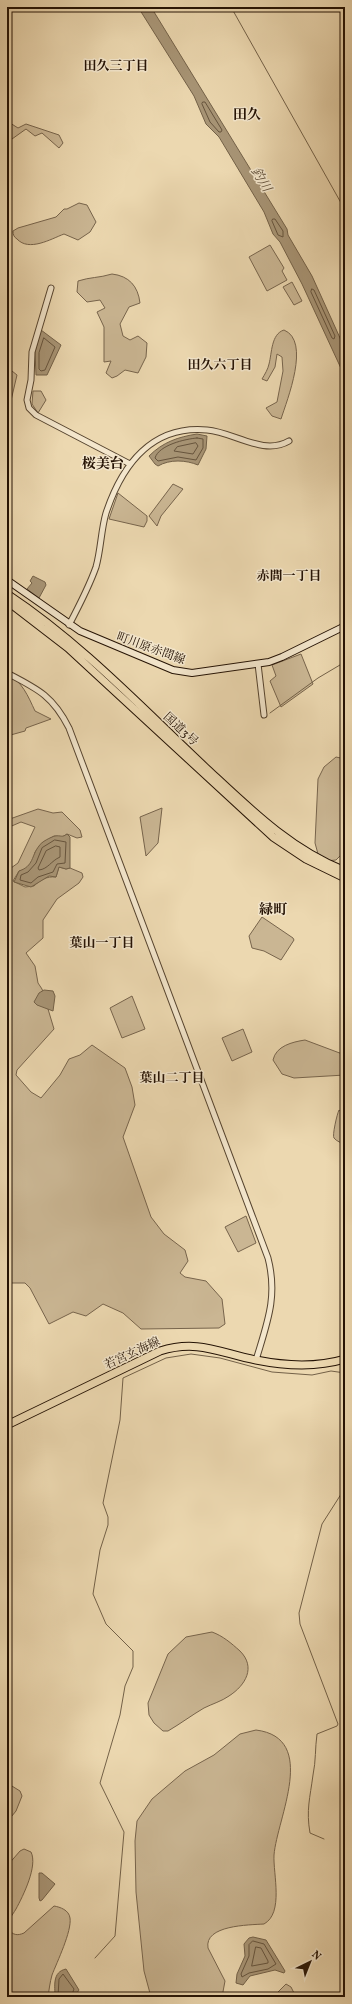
<svg xmlns="http://www.w3.org/2000/svg" width="352" height="2004" font-family="Vollkorn,'Noto Serif JP',serif">
  <rect width="100%" height="100%" fill="#ecd8b0"/>
  <filter id="stains"><feTurbulence type="fractalNoise" baseFrequency=".005" numOctaves="4"/><feColorMatrix values="0 0 0 0 .2 0 0 0 0 .09 0 0 0 0 .02 0 0 0 .5 -.17"/></filter>
  <radialGradient id="worn" r=".72"><stop offset=".6" stop-color="#630" stop-opacity="0"/><stop offset="1" stop-color="#630" stop-opacity=".3"/></radialGradient>
  <path fill="#cab693" stroke="#77644c" d="M7,121l11,7 8,-4 33,11 4,8 -4,5 -17,-15 -7,3 -9,-7 -14,10 -5,-3z
    M79,203l8,2 9,17 -6,10 -12,8 -14,-6c-13,5 -35,18 -47,5 -3,-2 -4,-4 -4,-8l5,-3 38,-11 8,-8h3z
    M270,245l14,23 -2,3 5,9 -20,11 -18,-34z
    M112,274c17,2 26,12 28,29l-11,4 -9,17 3,12 7,4 8,-4 9,7 -1,14 -8,16 -13,-3 -8,6 -5,2 -6,-5 5,-12 -7,1v-35l-7,-15 8,-4 -5,-8 -13,2 -10,-10 1,-11c12,-4 21,-3 34,-7z
    M292,282l10,19 -8,4 -11,-18z
    M284,330c27,11 3,70 -3,89l-9,-3 -6,-8 11,-6 6,-31 -1,-14 -5,-3 -2,13 -8,14 -5,-2c3,-5 6,-10 7,-15 3,-11 2,-30 15,-34z
    M7,367l10,8 -8,34 1,8 -3,-1z
    M33,391h8l5,9 -8,13 -6,-9z
    M173,484l10,5 -22,27 -4,10 -8,-10z
    M118,493l29,23v5l-3,6 -35,-8z
    M301,654l12,30 -32,23 -11,-26 6,-5 -4,-11z
    M7,674c15,7 21,22 28,37l16,8 -25,9 -1,3 -18,5z
    M336,757l9,2v92l-9,9 -10,1 -8,-7 -3,-11 3,-64 6,-12z
    M162,808l-4,35 -12,13 -6,-39z
    M38,809l15,4 9,-1 18,18 2,7 -5,1 -10,-4 -5,3 -8,-1 -12,7 -7,9 -2,9 -7,8 -7,2 -6,10 12,6 9,-1c6,-6 13,-10 22,-9l3,-10 7,2 4,-1 12,5 1,4 -4,6 -22,16 -14,21v18l-17,15 9,13 3,17 4,6 12,40 -37,41 -1,5 15,17 10,6 19,-23 9,-16 11,-4 12,-10 33,23 7,19 3,18 -12,32 28,80 13,17 21,16 3,11 -8,12 5,4 21,4 16,18 3,25 -6,4 -78,1 -18,-16 -20,-9 -17,12 -13,-4 -24,12 -19,-36 -5,-5h-18v-416l4,1 7,-5 17,-36 -14,-5 -14,6v-8z
    M262,917l31,21 1,2 -13,20 -17,-9 -12,-3 -3,-12z
    M132,996l13,33 -23,9 -12,-30z
    M243,1029l9,23 -20,9 -10,-23z
    M305,1040l40,15v20l-51,3 -12,-4 -9,-14c3,-14 19,-18 32,-20z
    M339,1110l6,5v30c-3,-2 -9,-4 -11,-7 -2,-2 3,-24 5,-28z
    M246,1216l10,27 -18,9 -13,-25z
    M212,1632c11,4 19,11 28,19 16,16 6,34 -11,45 -7,5 -17,8 -25,12 -12,7 -24,16 -36,23h-5l-9,-8 -5,-8 -1,-12 20,-49 18,-17z
    M256,1730c63,8 21,88 18,125 -1,19 10,58 -10,69 -15,1 -60,1 -56,24l17,33 -3,16h-71l-7,-26 -8,-79 -1,-51 2,-20 15,-22 33,-28 29,-16 26,-21z
    M7,1783l13,8 2,5 -6,15 -9,11z
    M24,1849l7,3c7,14 -8,44 -15,57 -4,7 -9,11 -8,20 5,6 9,7 16,4l30,-27c6,1 15,4 16,12 2,13 -13,44 -18,57 -2,7 -3,15 -4,22h-35l-6,-3v-128l13,-15z
    M286,1984l5,3 5,10h-23z"/>
  <path fill="#a89576" stroke="#736148" d="M138,7h13l136,222 1,6 24,41 33,73v28l-43,-93 -22,-42 -7,-8 -9,-22 -45,-75 -13,-13 -12,-28z
    M41,330l20,15 -14,30h-11l-1,-23z
    M197,434l10,2 -1,13 -8,16c-12,-5 -28,-6 -40,1l-3,-2 -6,-8c14,-14 29,-19 48,-22z
    M33,576l12,6 1,3 -7,13 -12,-9 5,-6 -2,-2z
    M67,834l3,3v31l-4,1 -7,-2 -3,10 -7,-1 -18,11 -17,-5 5,-11c15,-5 12,-15 20,-25 2,-4 12,-9 16,-10 6,-1 7,2 12,-2z
    M44,990l9,1 2,5 -2,15 -16,-6 -3,-3 5,-9z
    M39,1873h3l13,11 -13,16 -2,1 -1,-3z
    M253,1937l13,3 19,31 -1,2 -9,-3 -25,6 -7,9 -7,-2 1,-9 8,-18 -1,-12 5,-6z
    M66,1969l13,21 -5,7h-19c0,-11 -3,-25 11,-28z"/>
  <g fill="none" stroke-linecap="round" stroke-linejoin="round">
    <path stroke="#66543d" stroke-width="1" d="M203,102h2l17,28 -1,2h-2l-9,-10 -8,-18z
      M273,219h2l8,12v6l-5,-2 -6,-14z
      M312,289l2,1 21,46 -1,3 -2,-1 -21,-46z
      M44,338l11,9 -10,23 -4,1 -2,-2v-16z
      M197,438l6,1v9l-7,12 -18,-3 -20,4 -3,-3c4,-13 30,-19 42,-20z
      M196,443l2,3 -5,8 -19,-3 3,-4z
      M55,840l11,2 -1,21 -8,1 -4,8 -15,5 -7,6 -11,-3 1,-5 7,-3 8,-9 6,-15z
      M56,846l4,1v10c-9,4 -12,12 -21,13l-1,-2 8,-17z
      M253,1941l11,3 12,20 -8,5 -19,4 -7,4 -1,-3 8,-18v-11z
      M256,1947l5,1 7,13v2l-16,3z
      M58,1997l1,-18 4,-5 11,15 -3,8"/>
    <path stroke="#736148" stroke-width="1" d="M231,7l114,203
      M270,713l48,-35 27,-16
      M324,1839l-14,-6c-4,-23 0,-35 3,-58 3,-14 2,-27 4,-41l20,-8 1,-2 -38,-100 -1,-11 23,-89 23,-36
      M95,1958l20,-22 9,-104 -24,-49 20,-68 5,-29 8,-19v-16l-27,-27 -13,-30 7,-44 8,-25v-8l-5,-14 17,-83 3,-42 43,-20 25,-4 29,4 52,14 40,3 19,-4 14,2"/>
    <g stroke="#56442f" stroke-width="7">
      <path id="tertiary" d="M51,288l-19,64 -1,28 -4,20 2,8 7,7 94,49
        M69,625c10,-19 20,-38 27,-58 5,-18 5,-37 10,-54 16,-48 46,-88 101,-83 27,2 56,26 82,11
        M258,664l6,51
        M7,673c31,16 46,23 62,55l199,530c10,39 -1,65 -12,102"/>
    </g>
    <g stroke="#241204" stroke-width="8">
      <path id="secondary" d="M7,580l73,51 93,39 19,3 77,-11 13,-5 63,-31"/>
    </g>
    <g stroke="#241204" stroke-width="9">
      <path id="primary" d="M7,1425l153,-74c38,-12 60,2 96,9 30,6 59,8 89,-1"/>
    </g>
    <g stroke="#241204" stroke-width="9">
      <path id="trunk" d="M7,594c74,49 136,115 200,175 43,40 83,80 138,102
        M7,601l61,47 205,189 33,22 39,19"/>
    </g>
    <use href="#tertiary" stroke="#f3e6cc" stroke-width="5"/>
    <use href="#secondary" stroke="#f3e6cc" stroke-width="6"/>
    <use href="#primary" stroke="#ecd8b0" stroke-width="7"/>
    <use href="#trunk" stroke="#ecd8b0" stroke-width="7"/>
  </g>
  <g text-anchor="middle" stroke-width="3" stroke-linejoin="round" paint-order="stroke">
    <g font-size="12" fill="#241204" stroke="#f3e6cc">
      <text transform="translate(151 648) rotate(20)" y="4">町川原赤間線</text>
      <text transform="translate(181 729) rotate(43)" y="4">国道3号</text>
      <text transform="translate(132 1353) rotate(-25)" y="4">若宮玄海線</text>
    </g>
    <g font-size="13" font-weight="bold" fill="#241204" stroke="#f3e6cc">
      <text x="116" y="70">田久三丁目</text>
      <text x="220" y="369">田久六丁目</text>
      <text x="289" y="580">赤間一丁目</text>
      <text x="102" y="947">葉山一丁目</text>
      <text x="172" y="1082">葉山二丁目</text>
    </g>
    <g font-size="13" font-style="italic" fill="#5f4d37" stroke="#f3e6cc">
      <text transform="translate(262 179) rotate(59)" y="5">釣川</text>
    </g>
    <g font-size="14" font-weight="bold" fill="#241204" stroke="#f3e6cc">
      <text x="247" y="119">田久</text>
      <text x="103" y="468">桜美台</text>
      <text x="273" y="914">緑町</text>
    </g>
  </g>
  <rect width="352" height="2004" fill="none" stroke="#ecd8b0" stroke-width="24"/>
  <rect x="8" y="8" width="336" height="1988" fill="none" stroke="#241204" stroke-width="2"/>
  <rect x="12" y="12" width="328" height="1980" fill="none" stroke="#241204"/>
  <g transform="translate(310 1962) rotate(43)" stroke="#f3e6cc" stroke-width="3" paint-order="stroke">
  <path d="M0-3L7 15L0 10L-7 15Z" fill="#241204"/>
  <text y="-6" font-size="11" font-weight="bold" text-anchor="middle" fill="#241204">N</text>
  </g>
  <rect width="100%" height="100%" filter="url(#stains)"/>
  <rect width="100%" height="100%" fill="url(#worn)"/>
</svg>
